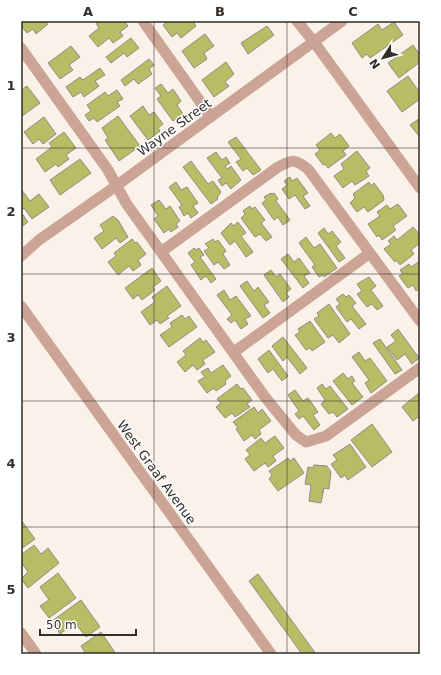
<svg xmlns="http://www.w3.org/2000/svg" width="441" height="675" font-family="'DejaVu Sans',sans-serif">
  <rect width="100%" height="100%" fill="#faf2e8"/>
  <path fill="#b8bd65" stroke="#8d8e83" d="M24,21h22l2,3 -12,10 -3,-5 -6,4 -6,-7v-3z
    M99,21h25l4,5 -8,6 3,4 -10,7 -4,-5 -11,9 -9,-11 10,-8 -3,-5z
    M169,21h24l3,5 -15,12 -4,-5 -5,4 -9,-12z
    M394,22l9,13 -33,23 -3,-4 -5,4 -10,-15 26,-19 4,6z
    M267,26l7,9 -26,19 -7,-11z
    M205,34l9,12 -10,7 3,6 -13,9 -12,-17z
    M131,38l8,10 -12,9 -3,-4 -13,10 -5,-6z
    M413,45l7,10v7l-21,16 -11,-15z
    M71,46l9,11 -11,8 4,5 -13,9 -12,-16z
    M149,59l5,6 -5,4 3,5 -14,10 -4,-5 -9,7 -4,-6z
    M226,62l8,12 -9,8 4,4 -15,11 -12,-17z
    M100,68l5,7 -10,6 4,5 -15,11 -3,-5 -8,5 -7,-10 14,-10 3,3z
    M408,76l12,17v6l-18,13 -15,-21z
    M161,84l7,9 5,-4 8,12 -4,4 6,9 -10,7 -16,-22 4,-3 -6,-8z
    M27,86l13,17 -19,14v-27z
    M117,90l6,9 -6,3 3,4 -23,16 -3,-4 -5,3 -4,-6 6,-4 -4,-6 18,-13 3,4z
    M143,106l6,9 5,-3 9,12 -5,4 2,3 -12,9 -18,-24z
    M118,116l22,30 -21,15 -14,-21 3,-2 -6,-10z
    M44,117l12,17 -13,10 -4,-5 -6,5 -9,-12z
    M420,118v17l-1,1 -9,-11z
    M64,132l12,16 -10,7 3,4 -11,8 -2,-3 -11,8 -9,-13 16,-12 -3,-4z
    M331,133l4,5 5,-4 9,12 -6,5 3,4 -18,13 -3,-4 -2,1 -8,-11 5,-4 -4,-5z
    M236,137l25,33 -8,5 -6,-7 -4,3 -7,-9 5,-3 -13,-17z
    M357,151l13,17 -4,3 3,5 -14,9 -3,-4 -9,7 -9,-12 10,-7 -3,-5z
    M216,152l6,8 4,-3 4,6 -5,3 2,3 4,-3 10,14 -10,9 -5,-6 -4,3 -4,-6 4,-2 -15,-20z
    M80,159l11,14 -31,22 -10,-15z
    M191,161l17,23 5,-3 8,11 -4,6 1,1 -7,5 -28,-37z
    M290,177l2,4 5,-3 11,15 -5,3 7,10 -5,3 -10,-14 -6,4 -7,-10 5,-4 -3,-4z
    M176,182l5,8 6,-3 11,16 -5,3 5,7 -7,5 -3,-5 -4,3 -5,-9 3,-2 -13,-18z
    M369,182l2,4 3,-3 9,12 1,5 -16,12 -4,-5 -7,5 -7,-9 5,-5 -2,-4z
    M21,189l9,12 9,-7 10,13 -17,12 -8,-11 -3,3z
    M271,193l1,1 2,-1 4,6 -2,2 14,19 -7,5 -5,-8 -4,3 -12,-17 4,-3 -2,-3z
    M159,200l7,9 4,-3 10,15 -4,3 2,3 -7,5 -2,-3 -5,4 -10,-14 4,-3 -7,-11z
    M398,204l9,12 -14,10 3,4 -14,10 -3,-5 -2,2 -9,-13 12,-8 -3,-4 10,-7 3,4z
    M250,206l2,3 3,-2 10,13 -4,3 11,14 -6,4 -6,-7 -5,3 -14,-19 4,-4 -2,-3z
    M21,212l7,10 -7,5z
    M113,216l5,4 10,17 -8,6 -4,-5 -14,11 -8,-11 10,-7 -4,-6z
    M238,222l8,11 -5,3 12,16 -7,5 -11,-16 -5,4 -9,-12 10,-10 2,3z
    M413,227l7,8v8l-9,7 3,4 -14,11 -4,-5 -1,2 -11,-13 7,-5 -3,-3 6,-5 3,4z
    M324,228l4,6 4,-3 9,11 -5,4 9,12 -6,4 -21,-29z
    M306,237l8,11 6,-4 17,24 -13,9 -1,-2 -4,2 -7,-10 3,-2 -16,-22z
    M132,239l3,4 2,-1 9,12 -8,6 3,5 -8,6 -4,-5 -11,9 -10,-13 8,-6 -2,-3z
    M213,239l2,3 3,-2 8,11 -3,3 7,11 -6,4 -6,-7 -4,3 -10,-14 5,-3 -4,-4z
    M194,248l2,2 3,-2 5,7 -4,2 16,22 -5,4 -5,-7 -5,4 -10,-15 4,-3 -7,-9z
    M288,254l6,8 5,-4 11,15 -6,3 5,7 -6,5 -22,-29z
    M420,261v27l-4,3 -3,-6 -5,3 -9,-12 4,-2 -3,-4 9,-6 2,3z
    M152,268l9,13 -8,6 2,3 -13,10 -4,-5 -5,4 -8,-11z
    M271,270l5,7 4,-3 11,15 -5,4 3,4 -6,5 -19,-27z
    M369,277l7,9 -5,4 12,16 -6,4 -5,-6 -5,3 -10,-13 5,-3 -5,-7z
    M247,281l7,10 4,-4 11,15 -5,3 6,8 -7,5 -23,-32z
    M167,286l14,20 -14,10 2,2 -9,6 -3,-4 -7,5 -9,-13 14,-10 -3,-5z
    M224,290l6,10 6,-4 15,20 -6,3 3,5 -7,5 -6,-9 -4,3 -4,-4 5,-4 -15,-20z
    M343,294l3,3 3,-2 7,8 -4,3 14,18 -7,5 -8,-10 -4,3 -11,-15 4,-3 -4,-5z
    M329,304l21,30 -11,9 -6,-8 -5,3 -14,-19 5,-3 -2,-3z
    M182,315l3,4 4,-3 8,11 -28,20 -9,-12 12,-8 -2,-4z
    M310,321l15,21 -13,9 -2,-3 -4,2 -11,-15 5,-3 -2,-3z
    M398,329l21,29 -7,6 -7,-10 -8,6 -10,-13 9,-6 -5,-6z
    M283,337l24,31 -7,6 -13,-17 -4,4 -11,-15z
    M200,338l3,4 3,-2 9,12 -12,8 2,4 -8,6 -4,-5 -8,7 -8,-10 9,-7 -3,-4z
    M380,339l22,31 -7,4 -22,-31z
    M269,350l19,26 -6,5 -9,-12 -5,4 -10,-14z
    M359,352l6,9 5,-3 17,23 -16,12 -6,-10 4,-3 -17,-23z
    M223,365l8,11 -6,5 1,3 -10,7 -2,-3 -7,5 -9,-12 7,-4 -4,-5 7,-4 3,5z
    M343,373l5,6 4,-3 3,5 -3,2 11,14 -11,8 -19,-24z
    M237,384l4,5 2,-1 9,12 -5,4 3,3 -15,10 -3,-4 -7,5 -9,-11 5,-4 -4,-4z
    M322,384l4,5 4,-3 18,23 -11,8 -4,-5 -4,2 -8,-10 4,-4 -8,-12z
    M295,390l8,11 5,-3 10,14 -5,3 7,10 -6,5 -11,-14 -4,3 -4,-5 4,-3 -11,-16z
    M419,393l1,27 -2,-3 -5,4 -11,-14z
    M254,407l4,6 4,-4 9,12 -12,9 2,4 -6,5 -3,-4 -8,6 -8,-12 2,-1 -5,-6z
    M372,424l20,28 -20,15 -21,-27z
    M275,436l9,12 -11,8 3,5 -8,6 -3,-4 -11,8 -9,-12 5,-4 -4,-5 15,-12 4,5z
    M350,444l16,23 -18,13 -3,-5 -4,3 -10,-14 6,-4 -4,-5z
    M288,458l2,3 4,-3 10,15 -26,18 -9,-12 3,-4 -3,-4z
    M314,465l13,1 4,6 -2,17 -5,-1 -3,15 -12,-2 2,-16 -6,-1 3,-17 5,1z
    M21,520l14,19 -14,10z
    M34,545l7,9 7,-6 11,15 -31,25 -7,-9 7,-7 -7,-10v-7z
    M58,573l18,25 -27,20 -9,-12 9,-6 -9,-13z
    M258,574l58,80h-14l-53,-73z
    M81,600l19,27 -14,10 -11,-14 -15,11 -8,-13z
    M101,632l15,22h-30l-5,-8z"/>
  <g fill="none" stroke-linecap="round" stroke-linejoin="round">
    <path stroke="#cba496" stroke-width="11" d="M143,21l68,96
      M297,21l17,21 106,146
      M21,48l87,122 18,33 139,194 31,38 10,7 20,-6 94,-68
      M161,252l117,-85c15,-8 17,-8 30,2l112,152
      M21,256l18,-16 77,-54 226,-165
      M21,306l250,348
      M234,352l136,-99
      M21,633l15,21"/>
  </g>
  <path fill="none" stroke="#302d2a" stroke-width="1" stroke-opacity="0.55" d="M154,21v633M287,21v633M21,148h399M21,274h399M21,401h399M21,527h399"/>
  <g text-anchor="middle" stroke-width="3" stroke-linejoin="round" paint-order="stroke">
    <g font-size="13" fill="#302d2a" stroke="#fff">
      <text transform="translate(174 127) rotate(-36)" y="5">Wayne Street</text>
      <text transform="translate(157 472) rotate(54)" y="5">West Graaf Avenue</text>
    </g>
  </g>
  <rect width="441" height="675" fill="none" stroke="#ffffff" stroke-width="44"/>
  <g transform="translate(383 58) rotate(234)" stroke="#ffffff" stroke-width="3" paint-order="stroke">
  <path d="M0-3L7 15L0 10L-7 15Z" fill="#302d2a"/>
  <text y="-6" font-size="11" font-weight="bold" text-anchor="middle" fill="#302d2a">N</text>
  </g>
  <path d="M40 629v6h96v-6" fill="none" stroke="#302d2a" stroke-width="2"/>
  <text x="46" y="629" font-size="12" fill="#302d2a" stroke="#ffffff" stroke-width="3" paint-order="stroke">50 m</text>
  <rect x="22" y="22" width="397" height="631" fill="none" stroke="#302d2a" stroke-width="1.5"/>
  <g font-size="13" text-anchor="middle" font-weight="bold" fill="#302d2a">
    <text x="88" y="16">A</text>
    <text x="220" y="16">B</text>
    <text x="353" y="16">C</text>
    <text x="11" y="90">1</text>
    <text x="11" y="216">2</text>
    <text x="11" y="342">3</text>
    <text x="11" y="468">4</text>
    <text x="11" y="594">5</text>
  </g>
</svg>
